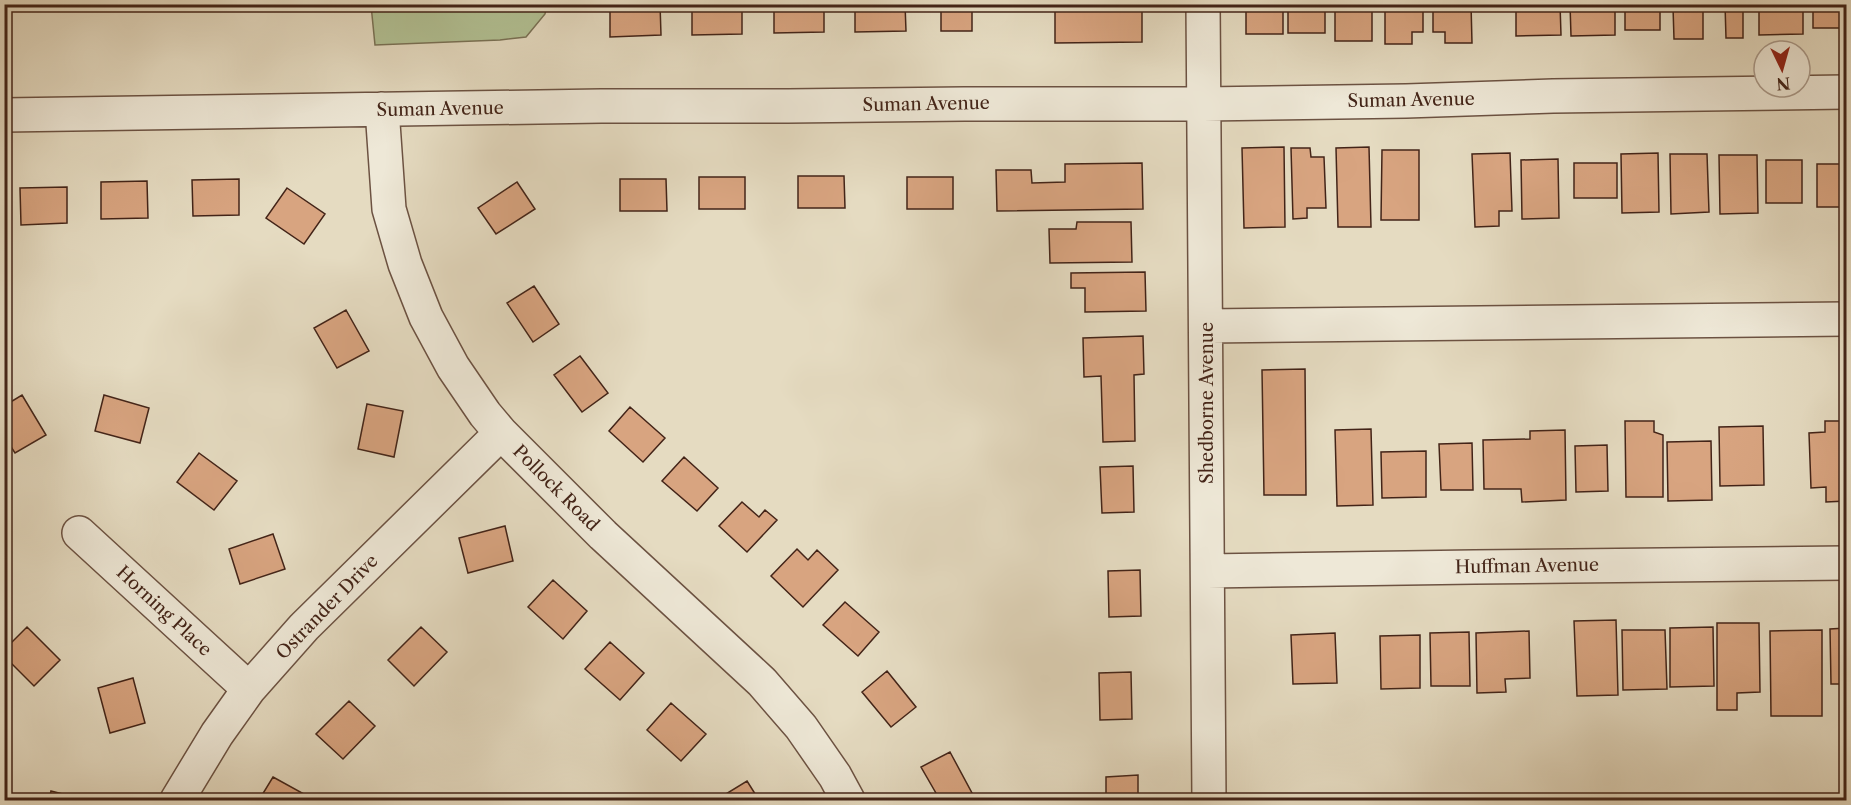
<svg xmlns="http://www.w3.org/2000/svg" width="1851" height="805" font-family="'Libre Caslon Text',serif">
  <rect width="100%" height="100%" fill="#e5dbc1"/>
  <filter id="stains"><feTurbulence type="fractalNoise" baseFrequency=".00333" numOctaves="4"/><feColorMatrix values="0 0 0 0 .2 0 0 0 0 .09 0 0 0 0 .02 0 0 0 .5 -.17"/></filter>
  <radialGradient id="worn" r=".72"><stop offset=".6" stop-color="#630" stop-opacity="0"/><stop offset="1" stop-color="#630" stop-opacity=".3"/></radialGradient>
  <path fill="#b2c194" stroke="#7a7256" stroke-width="1.5" d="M371,5v-1l176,1 -2,9 -19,23 -26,3 -125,5z"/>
  <path fill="#d8a480" stroke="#432418" stroke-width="1.5" d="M610,4h50l1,31 -51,2z
    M692,4h50v30l-50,1z
    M774,4h50v28l-50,1z
    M855,4h50l1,27 -51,1z
    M941,4h31v27h-31z
    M1055,4h87v38l-87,1z
    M1246,4h37v30h-37z
    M1288,4h37v29h-37z
    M1335,4h37v37h-37z
    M1385,4h38v28h-11v12h-27z
    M1433,4h38l1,39h-27v-11h-12z
    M1516,4h44l1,31 -45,1z
    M1570,4h45v31l-44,1z
    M1625,4h35v26h-35z
    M1664,4h39v35h-29l-1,-32h-9z
    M1725,4h18v34h-17z
    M1759,4h44v30l-44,1z
    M1813,4h33v24h-33z
    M1284,147l1,80 -41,1 -2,-80z
    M1369,147l2,80h-33l-2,-79z
    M1291,148h19l1,9h13l2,51h-19v10l-14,1z
    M1382,150h37v70h-38z
    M1510,153l2,58h-13v15l-24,1 -3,-73z
    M1658,153l1,59 -37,1 -1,-59z
    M1670,154h37l2,58 -38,2z
    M1719,155h38l1,58 -38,1z
    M1558,159l1,59 -37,1 -1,-59z
    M1766,160h36v43h-36z
    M1142,163l1,46 -146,2 -1,-41h35l1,13 33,-1v-18z
    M1574,163h43v35h-43z
    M1817,164h29v43h-29z
    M798,176h46l1,32h-47z
    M699,177h46v32h-46z
    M907,177h46v32h-46z
    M239,179v36l-46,1 -1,-36z
    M620,179h46l1,32h-47z
    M147,181l1,37 -47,1v-37z
    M517,182l18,27 -39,25 -18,-26z
    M67,187v36l-46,2 -1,-37z
    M287,188l38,26 -21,30 -38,-26z
    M1077,222h54l1,40 -82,1 -1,-34h27z
    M1145,272l1,39 -61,1v-24h-14v-15z
    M534,286l25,38 -26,18 -26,-39z
    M346,310l23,41 -32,17 -23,-40z
    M1143,336l1,38 -10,1 1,66 -32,1 -2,-66 -17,1 -1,-39z
    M580,356l28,37 -26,19 -28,-37z
    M1305,369l1,126h-42l-2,-125z
    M22,395l24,40 -31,18 -11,-17v-30z
    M104,395l45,13 -9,35 -45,-12z
    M367,404l36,7 -9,46 -36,-8z
    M630,407l35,31 -22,24 -34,-31z
    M1625,421h29v11l9,3v62h-37z
    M1825,421h21v80l-20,1v-15l-15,1 -2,-55 16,-1z
    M1763,426l1,59 -44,1 -1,-59z
    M1371,429l2,76 -36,1 -2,-76z
    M1565,430l1,70 -44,2 -1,-13h-37l-1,-49 47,-1v-8z
    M1711,441l1,59 -44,1 -1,-59z
    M1472,443l1,47h-32l-2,-46z
    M1607,445l1,46 -32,1 -1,-46z
    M1426,451v46l-44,1 -1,-46z
    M199,453l38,28 -23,29 -37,-28z
    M684,457l34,31 -21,23 -35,-30z
    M1133,466l1,46 -32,1 -2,-46z
    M742,502l17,15 6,-7 12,10 -30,32 -28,-26z
    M505,526l8,35 -45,12 -9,-35z
    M273,534l12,35 -45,15 -11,-35z
    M797,549l11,11 9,-10 21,20 -35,37 -32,-31z
    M1140,570l1,46 -32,1 -1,-46z
    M553,580l34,31 -24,28 -35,-32z
    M845,602l34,30 -21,24 -35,-31z
    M1616,620l2,75 -41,1 -3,-75z
    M1717,623h42l1,69 -23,1v17h-20z
    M27,627l33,33 -26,26 -30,-30v-6z
    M421,627l26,25 -33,34 -26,-26z
    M1713,627l1,59 -44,1v-59z
    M1846,628v56h-15l-1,-55z
    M1622,630h43l2,59 -44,1z
    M1822,630v86h-51l-1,-85z
    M1529,631l1,47 -25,1 1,13 -29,1 -1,-60z
    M1469,632l1,54h-39l-1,-53z
    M1335,633l2,50 -44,1 -2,-49z
    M1420,635v53l-39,1 -1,-53z
    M610,642l34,31 -24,27 -35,-31z
    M887,671l29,36 -25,20 -29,-35z
    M1131,672l1,47 -32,1 -1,-47z
    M133,678l12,45 -35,10 -12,-45z
    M349,701l26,25 -32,33 -27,-25z
    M671,703l35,31 -25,27 -34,-31z
    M950,752l22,41 -14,7h-18l-19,-33z
    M1138,775v25h-32v-23z
    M273,777l31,17 -3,6h-42z
    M747,781l12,19h-43z
    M51,791l35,9h-37z"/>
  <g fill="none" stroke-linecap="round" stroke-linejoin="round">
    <g stroke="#6c5242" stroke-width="36">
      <path id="minor" d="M1203,4l6,796
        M382,109l7,100 16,55 21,53 27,50 32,47 16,19 102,102 159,147 39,45 34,49 13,24
        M4,115l597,-9h187l176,-2h240l202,-3 147,-5 293,-4
        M1206,326l640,-7
        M79,533l170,156
        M1208,571l266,-4 372,-4
        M177,800l40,-66 32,-45 55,-62 197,-194"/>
    </g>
    <use href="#minor" stroke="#eee8d7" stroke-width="33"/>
  </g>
  <g text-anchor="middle" stroke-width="5" stroke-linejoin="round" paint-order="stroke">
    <g font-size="18" fill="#432418" stroke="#eee8d7">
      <text transform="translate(1411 100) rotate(-1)" y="6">Suman Avenue</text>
      <text transform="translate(926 104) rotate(-1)" y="6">Suman Avenue</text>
      <text transform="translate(440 109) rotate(-1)" y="6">Suman Avenue</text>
      <text transform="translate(1207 403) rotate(-90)" y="6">Shedborne Avenue</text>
      <text transform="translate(556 488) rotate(45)" y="6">Pollock Road</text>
      <text transform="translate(1527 566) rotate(-1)" y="6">Huffman Avenue</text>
      <text transform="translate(327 607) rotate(-46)" y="6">Ostrander Drive</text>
      <text transform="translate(164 611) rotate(43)" y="6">Horning Place</text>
    </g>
  </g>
  <rect width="1851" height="805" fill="none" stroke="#e5dbc1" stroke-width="24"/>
  <rect x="6" y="6" width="1839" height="793" fill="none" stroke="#432418" stroke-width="3"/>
  <rect x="12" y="12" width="1827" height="781" fill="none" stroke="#432418" stroke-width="1.5"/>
  <g transform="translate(1782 69) rotate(175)"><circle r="28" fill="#eee8d7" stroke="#aa9a8b" stroke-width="1.5"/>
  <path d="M0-4.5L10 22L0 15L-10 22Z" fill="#8f2418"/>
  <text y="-9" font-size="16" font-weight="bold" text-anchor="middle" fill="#432418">N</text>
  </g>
  <rect width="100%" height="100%" filter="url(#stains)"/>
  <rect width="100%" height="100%" fill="url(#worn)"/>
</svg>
